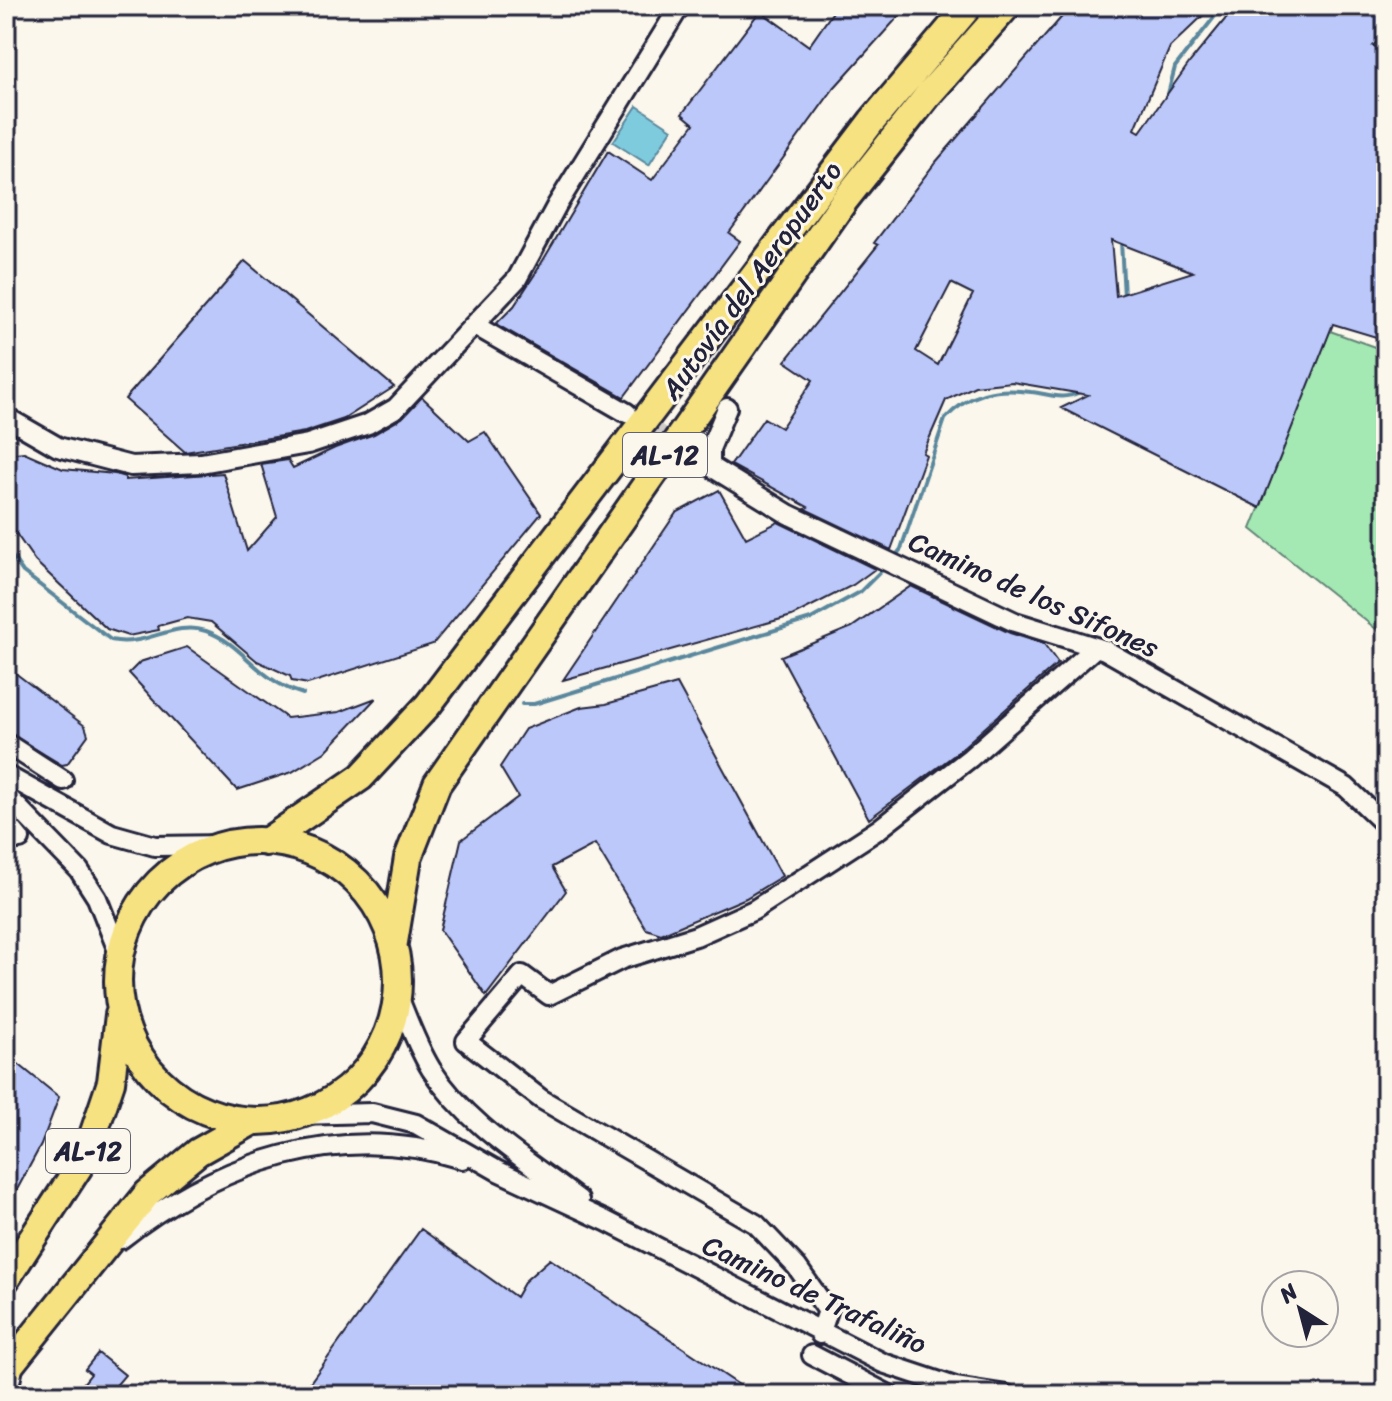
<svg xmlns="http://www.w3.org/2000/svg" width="1392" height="1401" font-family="Sriracha,sans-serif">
  <rect width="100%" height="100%" fill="#fbf7ec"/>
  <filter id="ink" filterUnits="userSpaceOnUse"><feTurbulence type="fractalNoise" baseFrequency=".0125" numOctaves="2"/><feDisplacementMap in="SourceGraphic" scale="16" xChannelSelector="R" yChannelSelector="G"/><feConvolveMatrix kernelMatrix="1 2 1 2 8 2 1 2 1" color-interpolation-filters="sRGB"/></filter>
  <g filter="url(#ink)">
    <path fill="#a4e8b3" stroke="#638577" stroke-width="2" d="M1330,331l56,20v286l-135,-108z"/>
    <path fill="#7fcbde" stroke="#5a879d" stroke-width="2" d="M637,106l35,23 -23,36 -36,-23z"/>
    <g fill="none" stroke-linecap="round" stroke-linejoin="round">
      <path stroke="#5a879d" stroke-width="4" d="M1168,94l7,-27 48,-61
        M1121,241l3,56
        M6,548l17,24 88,68c34,8 62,-20 95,-9 38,13 50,49 97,63
        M894,558l7,-9 44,-130c24,-26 51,-32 86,-27 19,2 30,9 49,0
        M522,704h12l277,-85 49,-27 25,-25"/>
    </g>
    <path fill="#bbc8f9" stroke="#22223b" stroke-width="2" fill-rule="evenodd" d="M837,6h71l-74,82 -105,145 11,8 -116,156 -128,-73 18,-18 21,-32 73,-123 44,29 42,-56 -12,-10 78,-103 49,35z
      M1067,6h146l-43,41 -35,82 5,3 50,-70 46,-56h150v26l-13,14 13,4v290l-53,-16 -73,184 -199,-100 27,-13 -76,-13 -37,4 -29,14 -23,53 3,2 -35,95 -86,-41 3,-2 -77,-42 33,-47 17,10 32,-48 -28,-19 93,-116 -4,-2 61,-80 131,-151zM1111,240l82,32 -77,24zM951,283l22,11 -35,71 -22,-14z
      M245,261l149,126 -50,32 -39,13 -120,20 -60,-53z
      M422,397l47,44 16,-9 56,82 -108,130 -125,40 -16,-3 -2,-5 -33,-15 -46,-39 -24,-4 -29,8 1,4 -31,6 -21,-7 -72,-68 -29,-42v-65l18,-2 39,17 52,5 10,3v3l98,-7 24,78 30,-34 -16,-53 27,-4 5,8 42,-20 39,-14 28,-16z
      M719,490l27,48 32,-16 97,47 -22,16 -61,31 -229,64 113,-167z
      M911,586l99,47 34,11 14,19 -105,93 -84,63 -88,-163 71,-29z
      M187,647l100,71 52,-6 37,-14 -51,54 -33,20 -55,18 -108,-117 11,-11z
      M6,666l79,60 3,9 -21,29 -5,1 -56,-34z
      M677,684l105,192 -36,22 -85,36 -15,-5 -51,-85 -43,23 14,24 -80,105 -46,-66 21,-90 57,-43 -18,-30 25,-38 56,-22 25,-3z
      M6,1054l53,43 -18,48 -35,65z
      M421,1229l95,68 9,-16 25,-22 204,136h-453z
      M98,1353l27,22 -17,20h-34l17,-21 -6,-5z"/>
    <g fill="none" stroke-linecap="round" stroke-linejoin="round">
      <path stroke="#d0ccc9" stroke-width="18" stroke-dasharray="18 9" stroke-linecap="butt" d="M632,417l49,31"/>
      <g stroke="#22223b" stroke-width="24">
        <path id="minor" d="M476,326l151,87
          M6,417l52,30 73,19 70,-3 107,-19 60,-20 28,-16 121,-129 40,-74 123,-199
          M692,455l96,59 227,108 90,28 241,137 40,38
          M710,465v-16l17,-41
          M6,743l57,37
          M6,775l106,59 43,12 70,-1
          M6,795l73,75 18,28 23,58
          M6,822l14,17
          M398,996c10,25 19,50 33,73 35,55 97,92 148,131
          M298,1115l74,-2 44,11 82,47 108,50 277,142 72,24 52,8
          M121,1239c98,-77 218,-119 341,-80
          M820,1334l8,-23 -31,-44 -41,-43 -215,-125 -75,-58 56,-66 27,20 73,-36 74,-23 58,-26 125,-81 91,-71 125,-110
          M812,1355l77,40
          M7,1395l8,-36"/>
      </g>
      <g stroke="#22223b" stroke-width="32">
        <path id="highway" d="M118 981a140 140 0 1 1 280 0a140 140 0 1 1-280 0Z
          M266,842l95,-65 67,-72 444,-584 97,-115
          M394,942l14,-84 29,-74 407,-583 84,-106 79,-89
          M6,1279l80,-123 25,-74 8,-67
          M6,1370l142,-177 50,-41 55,-31"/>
      </g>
      <use href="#minor" stroke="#fbf7ec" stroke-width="18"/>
      <use href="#highway" stroke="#f7e281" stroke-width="26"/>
    </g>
  </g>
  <g text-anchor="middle" stroke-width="6" stroke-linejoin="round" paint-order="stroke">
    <g fill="#fbf7ec" stroke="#636270" stroke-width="2">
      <rect x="623" y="433" width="84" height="44" rx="6"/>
      <rect x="46" y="1129" width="84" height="44" rx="6"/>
    </g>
    <g font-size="26" font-weight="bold" fill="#22223b">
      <text x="665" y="464">AL-12</text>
      <text x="88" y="1160">AL-12</text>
    </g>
    <g font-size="28" fill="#22223b" stroke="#fbf7ec">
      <text transform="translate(751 280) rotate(-54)" y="10">Autovía del Aeropuerto</text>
      <text transform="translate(1034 594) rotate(24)" y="10">Camino de los Sifones</text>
      <text transform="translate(815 1294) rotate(25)" y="10">Camino de Trafaliño</text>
    </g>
  </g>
  <rect width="1392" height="1401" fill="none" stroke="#fbf7ec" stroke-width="32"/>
  <rect x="16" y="16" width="1360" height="1369" fill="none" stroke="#22223b" stroke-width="3" filter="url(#ink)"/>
  <g transform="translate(1300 1309) rotate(324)"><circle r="38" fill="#fbf7ec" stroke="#a4a2a5" stroke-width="2"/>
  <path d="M0-6L14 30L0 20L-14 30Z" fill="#22223b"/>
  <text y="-12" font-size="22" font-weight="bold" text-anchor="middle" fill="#22223b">N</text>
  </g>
</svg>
